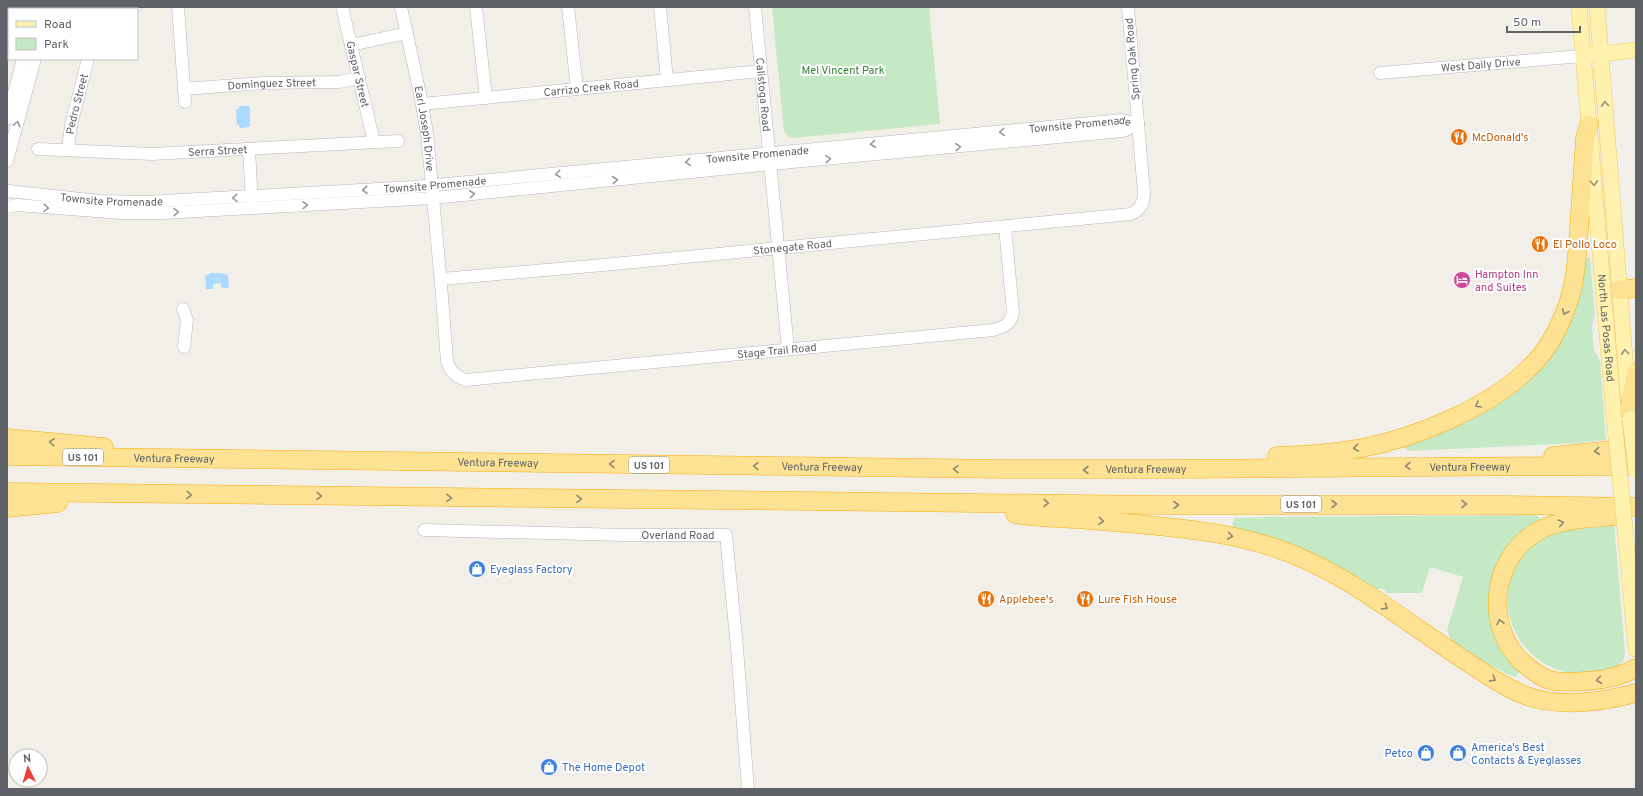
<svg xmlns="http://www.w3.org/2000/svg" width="1643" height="796" font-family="Overpass,sans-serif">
  <rect width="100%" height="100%" fill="#f1efe8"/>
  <path fill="#c5e8c5" d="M772,7h157l11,117 -146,14 -5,-1 -5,-6z
    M1590,257l5,58 -3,12 2,23 6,11 6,79 -28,3 -168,8 -6,-3v-4l124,-67 56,-119z
    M1536,515l3,3v8l-46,64 31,79 -10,8 -28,-14 -35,-23 -4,-10 16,-53 -33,-10 -8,26h-34l-5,-4h-9l-140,-59c-3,-5 -1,-8 1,-12l31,-1z
    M1614,523l11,130c-2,16 -12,17 -26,18 -17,2 -32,4 -48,-4 -47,-22 -61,-88 -18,-123 22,-18 55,-17 81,-21z"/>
  <path fill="#aadaff" d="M239,106h9l2,2v19l-10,1 -1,-3h-2l-1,-16h3z
    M211,273h10l7,2 1,13h-8v-5l-8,1v5h-7l-1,-13z"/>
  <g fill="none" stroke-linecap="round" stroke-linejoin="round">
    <g stroke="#b5b8bc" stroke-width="13">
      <g id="minor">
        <path d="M178,7l7,95"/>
        <path id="s1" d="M342,7l32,135"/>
        <path id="s2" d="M401,7l19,87 7,39 14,151 6,77c3,11 8,15 19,19l527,-50c11,-3 18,-6 20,-18l-8,-85"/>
        <path d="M476,7l10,91"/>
        <path d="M568,7l9,82"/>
        <path d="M660,7l7,73"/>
        <path id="s3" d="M755,7l33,342"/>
        <path d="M30,9v-2"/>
        <path d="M41,9v-2"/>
        <path d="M94,9v-2"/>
        <path d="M106,9l29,-2"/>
        <path d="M351,45l56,-12"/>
        <path id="s4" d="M1380,73l202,-17"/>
        <path id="s5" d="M184,89l79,-6 76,-1 20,-4"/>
        <path id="s6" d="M422,104l339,-33"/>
        <path d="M7,119l16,-60"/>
        <path id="s7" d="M38,149l114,5 246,-13"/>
        <path id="s8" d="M68,149l3,-24 17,-66"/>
        <path d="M249,149l3,56"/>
        <path d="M7,161l28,-102"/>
        <path id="s9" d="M8,191l91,10 46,1 269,-15 708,-67 16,4"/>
        <path d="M7,207l10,-2 105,8h41l270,-15 338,-34 352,-33 15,-7"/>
        <path id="s10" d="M441,279l162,-14 528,-51c9,-4 13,-11 13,-21l-16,-186"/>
        <path d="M183,309l4,11 -3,27"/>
        <path id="s11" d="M424,530l202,5h100l11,113 11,141"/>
      </g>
    </g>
    <g stroke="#f2c960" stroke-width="16">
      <g id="major">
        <path id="s12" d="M1579,7l35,410"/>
        <path d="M1597,7l31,388"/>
        <path d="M1591,55l45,-5"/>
        <path d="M1626,539l10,110"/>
      </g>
    </g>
    <g stroke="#f9ab00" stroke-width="19">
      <g id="highway">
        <path d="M1619,290l17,-2"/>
        <path d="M1629,410l7,-38"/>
        <path d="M7,438l97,9"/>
        <path id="s13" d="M7,456l997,13c211,1 421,-3 632,-3"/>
        <path d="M1277,456c29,-1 57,-3 85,-8 53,-10 126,-40 165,-78 18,-16 31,-39 39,-61 10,-25 11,-53 13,-80 2,-31 4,-61 6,-91l4,-13"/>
        <path d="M1553,456l80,-8"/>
        <path d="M7,492l1154,13h344l131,2"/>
        <path d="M7,508l51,-5"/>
        <path d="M1015,514c20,4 43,4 63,5 76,7 161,9 230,42 52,24 99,61 147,93 22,14 44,31 69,41 34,13 78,7 112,-2"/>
        <path d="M1615,516c-22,2 -55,3 -75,14 -47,25 -57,92 -20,130 9,8 19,17 30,20 12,3 25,2 37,1 18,-1 33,-4 49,-13"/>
      </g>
    </g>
    <use href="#minor" stroke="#fff" stroke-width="12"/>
    <use href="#major" stroke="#fff2af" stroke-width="15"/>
    <use href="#highway" stroke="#fde293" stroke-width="18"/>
    <g stroke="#f2c960" stroke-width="16" stroke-linecap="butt">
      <path id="major-bridge" d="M1614,417l12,122
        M1630,419l6,52"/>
    </g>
    <use href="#major-bridge" stroke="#fff2af" stroke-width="15"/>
  </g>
  <defs><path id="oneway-chevron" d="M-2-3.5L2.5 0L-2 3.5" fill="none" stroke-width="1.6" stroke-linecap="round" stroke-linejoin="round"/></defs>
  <g stroke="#979581">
    <use href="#oneway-chevron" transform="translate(1605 104) rotate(-94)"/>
    <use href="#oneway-chevron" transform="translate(1594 183) rotate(85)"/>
    <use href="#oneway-chevron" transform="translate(1625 352) rotate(-95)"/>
  </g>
  <g stroke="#979a9d">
    <use href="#oneway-chevron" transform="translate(17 124) rotate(-75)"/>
    <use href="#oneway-chevron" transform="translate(1002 132) rotate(174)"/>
    <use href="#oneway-chevron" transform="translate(873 144) rotate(174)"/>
    <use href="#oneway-chevron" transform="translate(958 147) rotate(-5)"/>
    <use href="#oneway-chevron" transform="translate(828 159) rotate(-5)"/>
    <use href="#oneway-chevron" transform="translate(688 162) rotate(175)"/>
    <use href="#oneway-chevron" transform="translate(558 174) rotate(175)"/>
    <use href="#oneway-chevron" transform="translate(615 180) rotate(-6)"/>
    <use href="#oneway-chevron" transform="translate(365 190) rotate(177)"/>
    <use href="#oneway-chevron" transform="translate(472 194) rotate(-6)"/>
    <use href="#oneway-chevron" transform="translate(235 198) rotate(177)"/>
    <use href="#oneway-chevron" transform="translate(305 205) rotate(-3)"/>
    <use href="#oneway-chevron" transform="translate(46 208) rotate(4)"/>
    <use href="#oneway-chevron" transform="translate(176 212) rotate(-2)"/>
  </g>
  <g stroke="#8e8975">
    <use href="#oneway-chevron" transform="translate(1565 312) rotate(113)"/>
    <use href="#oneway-chevron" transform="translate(1478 405) rotate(150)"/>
    <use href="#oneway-chevron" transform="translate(52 442) rotate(-175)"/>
    <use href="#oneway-chevron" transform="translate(1356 448) rotate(172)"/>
    <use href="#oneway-chevron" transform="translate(1597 451) rotate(174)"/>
    <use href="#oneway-chevron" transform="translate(612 464) rotate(-179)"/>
    <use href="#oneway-chevron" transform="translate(756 466) rotate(-179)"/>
    <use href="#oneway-chevron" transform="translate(1408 466) rotate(179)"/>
    <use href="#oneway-chevron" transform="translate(956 469) rotate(-179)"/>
    <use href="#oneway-chevron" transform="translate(1086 470) rotate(-180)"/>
    <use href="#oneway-chevron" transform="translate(189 495) rotate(1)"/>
    <use href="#oneway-chevron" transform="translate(319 496) rotate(1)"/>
    <use href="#oneway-chevron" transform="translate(449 498) rotate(1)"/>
    <use href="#oneway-chevron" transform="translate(579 499) rotate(1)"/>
    <use href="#oneway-chevron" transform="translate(1046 503) rotate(1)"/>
    <use href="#oneway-chevron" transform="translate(1334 504)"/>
    <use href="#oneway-chevron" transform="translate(1464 504)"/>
    <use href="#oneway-chevron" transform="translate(1176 505)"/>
    <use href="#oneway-chevron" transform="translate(1101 521) rotate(5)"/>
    <use href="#oneway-chevron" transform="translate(1561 523) rotate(-12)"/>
    <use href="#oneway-chevron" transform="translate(1230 536) rotate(8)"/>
    <use href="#oneway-chevron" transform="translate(1385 607) rotate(34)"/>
    <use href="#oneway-chevron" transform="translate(1500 622) rotate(-102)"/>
    <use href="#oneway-chevron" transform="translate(1493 679) rotate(32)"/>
    <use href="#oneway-chevron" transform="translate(1599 680) rotate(173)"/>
  </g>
  <defs>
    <g id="restaurant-disc" transform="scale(0.9)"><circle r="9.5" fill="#e8710a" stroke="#fff"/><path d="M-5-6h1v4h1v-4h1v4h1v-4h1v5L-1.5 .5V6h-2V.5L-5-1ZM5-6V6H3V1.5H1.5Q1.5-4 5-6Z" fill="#fff"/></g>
    <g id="hotel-disc" transform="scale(0.9)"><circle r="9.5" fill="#d1479c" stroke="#fff"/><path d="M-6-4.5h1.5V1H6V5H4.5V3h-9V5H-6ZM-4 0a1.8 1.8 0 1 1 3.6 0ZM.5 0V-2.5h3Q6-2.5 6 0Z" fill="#fff"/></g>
    <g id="shop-disc" transform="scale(0.9)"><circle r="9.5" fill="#3f7fe0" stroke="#fff"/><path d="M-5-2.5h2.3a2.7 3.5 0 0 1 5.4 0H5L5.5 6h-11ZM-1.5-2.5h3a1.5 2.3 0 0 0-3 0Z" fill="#fff"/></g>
  </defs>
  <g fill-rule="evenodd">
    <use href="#restaurant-disc" x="1459" y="137"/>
    <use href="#restaurant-disc" x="1540" y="244"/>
    <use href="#hotel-disc" x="1462" y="280"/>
    <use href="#shop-disc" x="477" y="569"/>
    <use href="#restaurant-disc" x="986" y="599"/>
    <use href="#restaurant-disc" x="1085" y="599"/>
    <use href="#shop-disc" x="1426" y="753"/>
    <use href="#shop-disc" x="1458" y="753"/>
    <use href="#shop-disc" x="549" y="767"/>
  </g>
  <g text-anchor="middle" stroke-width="4" stroke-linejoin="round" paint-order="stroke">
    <g fill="#fff" stroke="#8f9295" stroke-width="1">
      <rect x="63" y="449" width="40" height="16" rx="3"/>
      <rect x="629" y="457" width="40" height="16" rx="3"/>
      <rect x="1281" y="496" width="40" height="16" rx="3"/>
    </g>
    <g font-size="10" font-weight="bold" fill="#5f6368">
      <text x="83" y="461">US 101</text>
      <text x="649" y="469">US 101</text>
      <text x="1301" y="508">US 101</text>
    </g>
    <g font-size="11" fill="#5f6368" stroke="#fff">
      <text transform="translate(1132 59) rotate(-95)" y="4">Spring Oak Road</text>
      <text dy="4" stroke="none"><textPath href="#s4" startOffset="101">West Daily Drive</textPath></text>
      <text dy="4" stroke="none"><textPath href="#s1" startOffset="69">Gaspar Street</textPath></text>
      <text dy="4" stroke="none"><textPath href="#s5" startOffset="88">Dominguez Street</textPath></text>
      <text dy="4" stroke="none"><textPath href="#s6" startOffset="170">Carrizo Creek Road</textPath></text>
      <text dy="4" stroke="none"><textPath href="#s3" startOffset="88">Calistoga Road</textPath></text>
      <text dy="4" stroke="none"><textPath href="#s8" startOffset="46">Pedro Street</textPath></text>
      <text dy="4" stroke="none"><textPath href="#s9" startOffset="1076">Townsite Promenade</textPath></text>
      <text dy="4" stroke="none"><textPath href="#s2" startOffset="124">Earl Joseph Drive</textPath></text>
      <text dy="4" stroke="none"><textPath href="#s7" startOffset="180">Serra Street</textPath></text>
      <text dy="4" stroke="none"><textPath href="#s9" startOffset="752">Townsite Promenade</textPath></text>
      <text dy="4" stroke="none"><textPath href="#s9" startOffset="428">Townsite Promenade</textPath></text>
      <text dy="4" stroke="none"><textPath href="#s9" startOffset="104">Townsite Promenade</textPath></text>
      <text dy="4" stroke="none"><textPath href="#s10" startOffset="353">Stonegate Road</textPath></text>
      <text dy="4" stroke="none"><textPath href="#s12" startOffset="322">North Las Posas Road</textPath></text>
      <text dy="4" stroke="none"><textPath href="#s2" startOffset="698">Stage Trail Road</textPath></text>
      <text dy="4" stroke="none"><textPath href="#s13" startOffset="167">Ventura Freeway</textPath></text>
      <text dy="4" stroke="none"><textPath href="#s13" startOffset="491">Ventura Freeway</textPath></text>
      <text dy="4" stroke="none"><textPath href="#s13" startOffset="1463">Ventura Freeway</textPath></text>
      <text dy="4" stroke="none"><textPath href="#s13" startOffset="815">Ventura Freeway</textPath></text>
      <text dy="4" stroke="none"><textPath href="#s13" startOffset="1139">Ventura Freeway</textPath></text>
      <text dy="4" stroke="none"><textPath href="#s11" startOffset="254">Overland Road</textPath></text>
    </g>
    <g font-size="11" fill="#348238" stroke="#fff">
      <text x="843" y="74">Mel Vincent Park</text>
    </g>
    <g font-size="11" fill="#c56008" stroke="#fff" text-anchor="start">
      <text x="1472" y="141">McDonald's</text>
      <text x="1553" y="248">El Pollo Loco</text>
      <text x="999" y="603">Applebee's</text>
      <text x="1098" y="603">Lure Fish House</text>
    </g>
    <g font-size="11" fill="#b23c85" stroke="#fff" text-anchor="start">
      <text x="1475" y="278">Hampton Inn<tspan x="1475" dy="13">and Suites</tspan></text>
    </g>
    <g font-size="11" fill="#366cbe" stroke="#fff" text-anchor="start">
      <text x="490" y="573">Eyeglass Factory</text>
      <text x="1471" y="751">America's Best<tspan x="1471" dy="13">Contacts &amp; Eyeglasses</tspan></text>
      <text x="1413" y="757" text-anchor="end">Petco</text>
      <text x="562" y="771">The Home Depot</text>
    </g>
  </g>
  <rect width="1643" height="796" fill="none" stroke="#5f6368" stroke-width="16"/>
  <rect x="8" y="8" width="130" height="52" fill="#ffffff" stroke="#bfc1c3"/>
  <rect x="16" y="21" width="20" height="6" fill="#fff2af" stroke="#bfc1c3"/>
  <text x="44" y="28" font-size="12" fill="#5f6368">Road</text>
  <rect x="16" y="38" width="20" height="12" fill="#c5e8c5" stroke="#bfc1c3"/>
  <text x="44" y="48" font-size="12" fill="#5f6368">Park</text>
  <g transform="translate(28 768) rotate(355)"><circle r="19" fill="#ffffff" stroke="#bfc1c3"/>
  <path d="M0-3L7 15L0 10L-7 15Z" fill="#ea4335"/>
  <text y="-6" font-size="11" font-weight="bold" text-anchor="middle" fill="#5f6368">N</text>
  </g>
  <path d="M1507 26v6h73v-6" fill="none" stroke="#5f6368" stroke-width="2"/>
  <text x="1513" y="26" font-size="12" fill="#5f6368" stroke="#ffffff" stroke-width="3" paint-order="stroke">50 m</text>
</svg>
